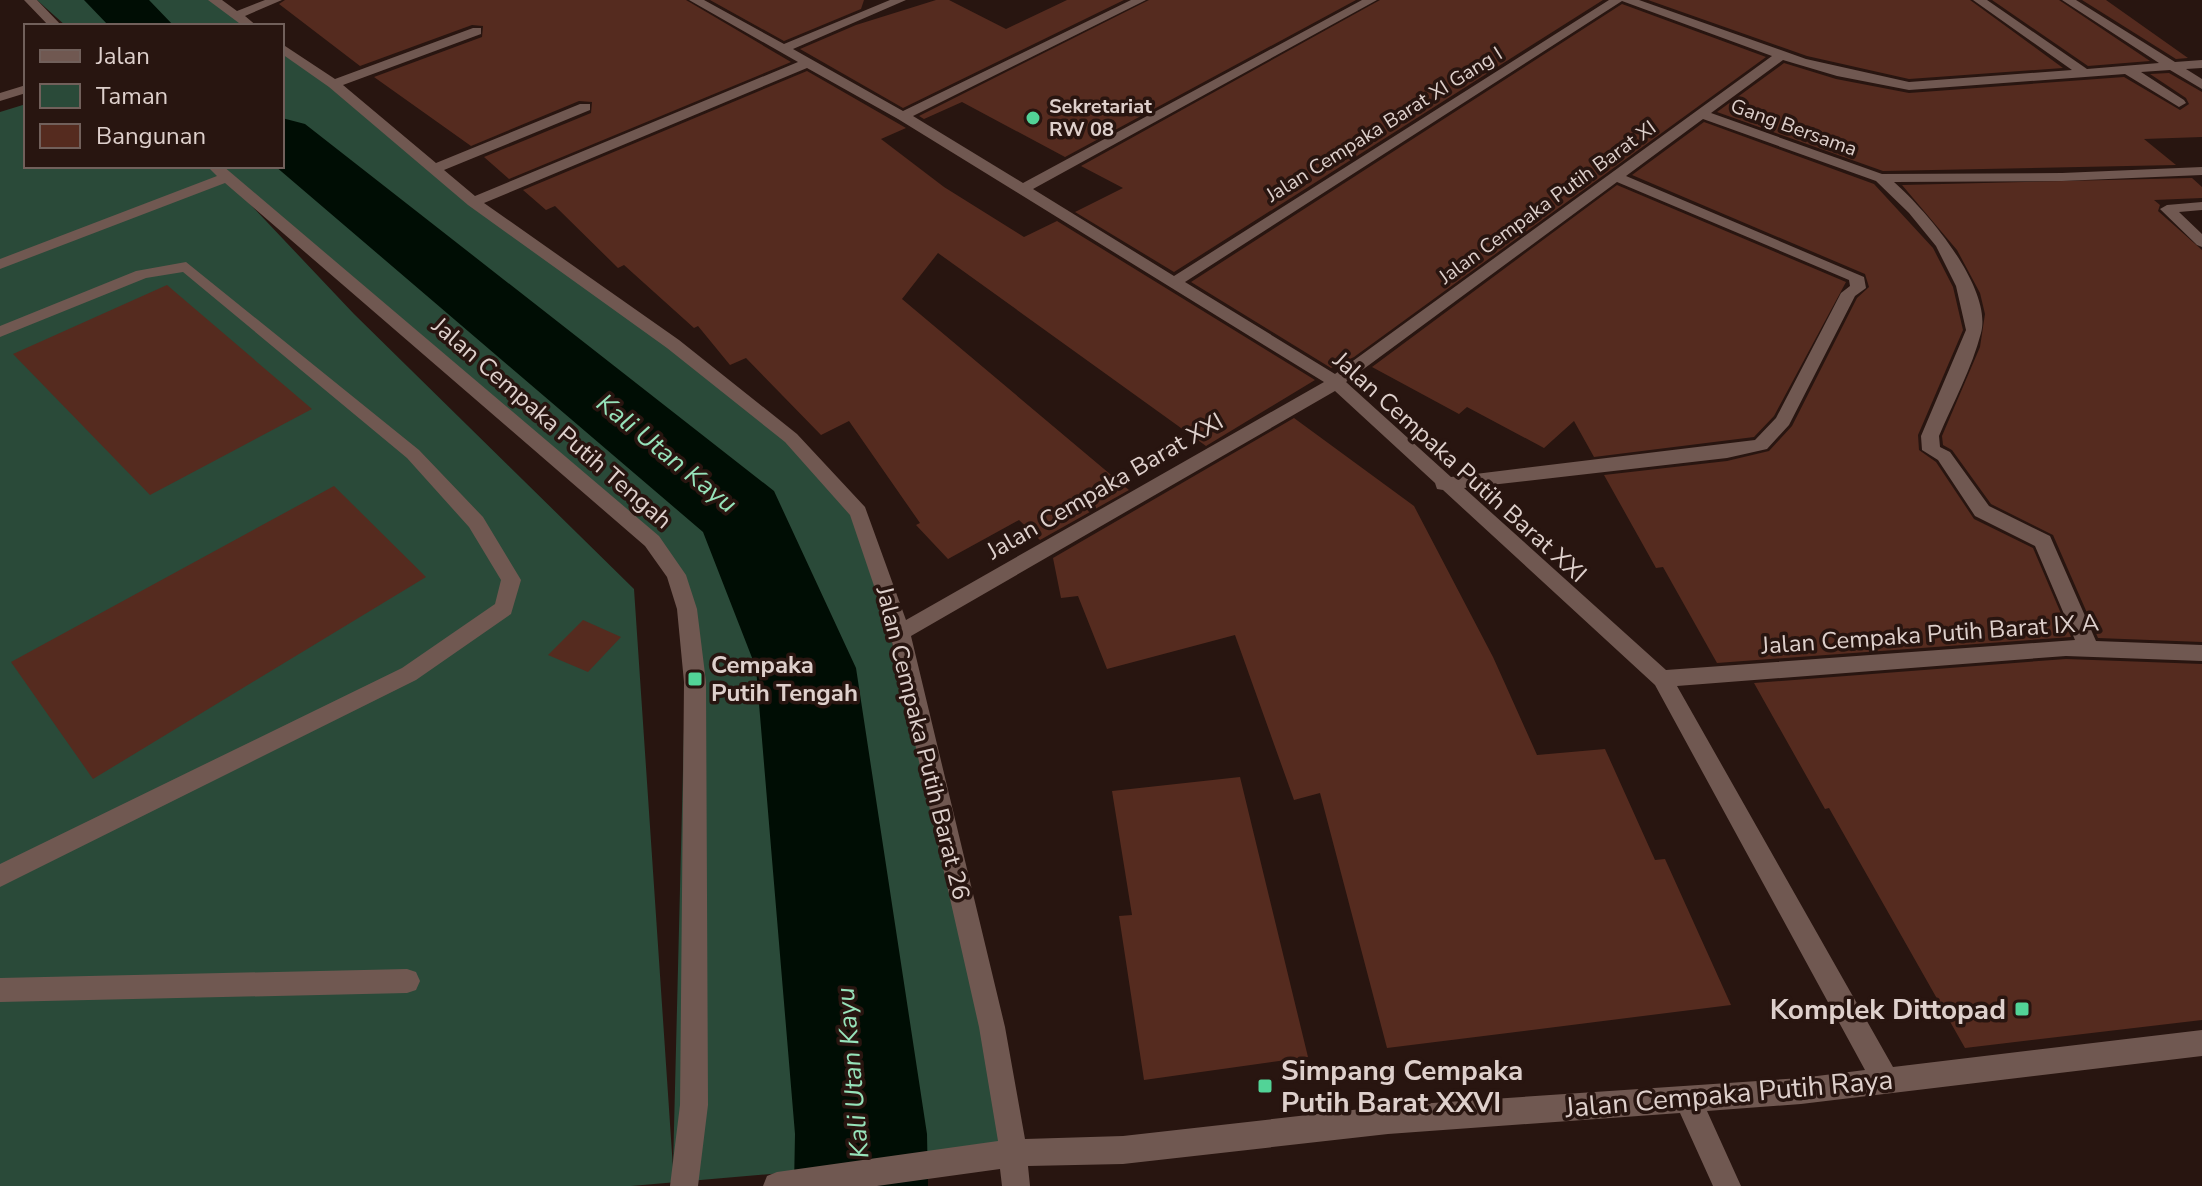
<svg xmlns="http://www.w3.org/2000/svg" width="2202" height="1186" font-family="'Nunito Sans',sans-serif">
  <rect width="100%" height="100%" fill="#281510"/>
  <path fill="#2a4a39" d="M37,0h177l37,26h-185z
    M282,48l150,122 359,268 75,94 147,621 -382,33h-631v-1074l26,-8v62h188l140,148 280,275 39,579 14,-559 -35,-68 -432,-375h62z"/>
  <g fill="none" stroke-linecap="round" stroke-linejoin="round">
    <path fill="#000d04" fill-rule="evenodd" d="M84,0h65l25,26h-65z
      M282,118l23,6 469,367 82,177 71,466 1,52h-134l1,-52 -39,-466 -53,-136 -428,-366h7z"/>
  </g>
  <path fill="#552b1f" d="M285,0h401l105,62 -282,117 -25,-22 107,-44 1,-11 -13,-1 -108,45 -97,-69 108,-40 1,-11 -11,-1 -112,41 -81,-62z
    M710,0h154l-3,9 -77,32z
    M936,0h13l57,29 61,-29h57l-221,108 -103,-59 56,-24z
    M1149,0h207l-291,157 -103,-55 -38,17 -5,-3z
    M1380,0h223l-429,272 -99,-60 48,-24 -42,-22z
    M1648,0h322l93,68 -154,11 -102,-23z
    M1992,0h67l91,61 -62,5z
    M2082,0h24l82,58 -12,1z
    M1622,4l144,53 -412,300 -23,11 -140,-86z
    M1784,63l52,16 73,14 215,-16 56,33 9,-6 -3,-6 -36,-24 19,-1 33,19v45l-58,2 32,26 -293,6 -166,-59z
    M807,71l99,57 -25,11 63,48 80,50 33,-16 258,159 -109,66 -268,-193 -36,46 227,191 -89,50 -21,-20 -71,39 -32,-34 4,-2 -71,-102 -28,14 -75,-77 -16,7 -32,-39 -4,2 -70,-63 -6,3 -63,-62 -9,4 -23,-20z
    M1704,122l170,62 59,64 20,39 10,43 -45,105 1,15 17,12 38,57 59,29 38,89 -354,26 -54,-96 -7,1 -52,-93 123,-14 42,-10 23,-25 65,-128 12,-11 -4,-13 -233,-99z
    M2192,178l10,9v11l-48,2 6,5 -2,6 44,39v392l-104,-4 -45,-103 -62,-31 -39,-54 -9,-5 -1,-9 38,-89 5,-33 -5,-21 -23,-43 -55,-65z
    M1617,185l229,97 -72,134 -20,21 -160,20 -20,-36 -30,27 -77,-41 -8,7 -87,-47z
    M167,285l145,124 -162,86 -137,-141z
    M1294,418l120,88 79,151 44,98 68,-6 50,111 10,-1 66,146 -344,43 -67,-255 -26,7 -59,-165 -128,34 -29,-73 -17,2 -8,-40z
    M334,486l92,91 -333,202 -82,-117z
    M583,620l38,17 -33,35 -40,-17z
    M2066,659l136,5v356l-237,28 -136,-240 -4,1 -71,-126z
    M1240,777l68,280 -164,23 -25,-164 13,-1 -20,-124z"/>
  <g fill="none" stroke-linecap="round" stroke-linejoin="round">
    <path fill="#705851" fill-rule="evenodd" d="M24,0h13l25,26h-13z
      M208,0h14l15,11 28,-11h17l-37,16 12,10h-14z
      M689,0h15l80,44 106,-44h16l-113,49 110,62 228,-111h15l-233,116 110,67 339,-183h15l-344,189 141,87 435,-276h30l167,59 103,23 163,-12 -99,-70h14l100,69 72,-6 -97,-63h14l99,62 27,-2v8l-16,1 16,10v10l-32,-19 -29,2 43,28 2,3 -7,4 -54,-33 -216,16 -72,-14 -54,-16 -72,53 171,61 180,-1 140,-6v8l-140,6 -168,1c32,28 99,106 87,151 -9,35 -28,70 -42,103l1,11 10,5 39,54 61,30 46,105 106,4v16l-136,-5 -389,30 216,381 309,-37v26l-401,48 -94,7 34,75h-28l-33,-73 -292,21 -265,30 -95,2 2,20h-28l-2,-17 -123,17h-114l4,-10 10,-4 221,-31 -19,-114 -89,-394 -40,-118 -65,-73 -118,-94 -199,-143 -139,-118 -47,-33v-10l53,35 138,-51h8v6l-138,51 93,78 144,-59h10v6l-146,60 31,26 323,-134zM1622,1l150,55 -437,318 -150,-92zM807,68l91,51 426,263 -418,238 -41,-113 -68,-73 -118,-94 -195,-137zM1703,119l173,62 33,32 27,33 20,40 10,44 -45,106 1,14 16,10 37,56 60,30 40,94 -409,30 -202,-182 263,-30 40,-9 22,-24 66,-129 11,-8 -2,-11 -238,-101zM1617,182l232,98 1,6 -9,7 -65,125 -21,22 -304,37 -105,-95zM1335,391l100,92 2,6 6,1 212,195 210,385 -64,8 -413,28 -265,30 -98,3 -20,-112 -94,-391z
      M26,85v8l-26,8v-8z
      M207,166h16l436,370 27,39 11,34 9,73 2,423 -10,81h-28l10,-81 4,-423 -7,-73 -10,-32 -22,-31 -420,-363 -225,86v-10l217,-83z
      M2202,202v8l-23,2 23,22v13l-5,-2 -37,-36 7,-4z
      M186,262l233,188 64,67 35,58 3,5 -10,34 -95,66 -416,207v-23l402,-196 93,-64 6,-24 -32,-53 -62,-69 -224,-186 -37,6 -146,59v-11l136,-55z
      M407,969l9,3 4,9 -4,9 -9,3 -407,9v-24z"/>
  </g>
  <g fill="#52d397" stroke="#281510" stroke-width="3">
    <circle cx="1033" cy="118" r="8"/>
    <rect x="687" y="671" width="16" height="16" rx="4"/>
    <rect x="2014" y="1001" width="16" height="16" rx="4"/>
    <rect x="1257" y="1078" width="16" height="16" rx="4"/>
  </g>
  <g text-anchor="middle" stroke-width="7" stroke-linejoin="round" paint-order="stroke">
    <g font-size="20" font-weight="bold" fill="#ded0cc" stroke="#281510" text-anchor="start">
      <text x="1049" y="113">Sekretariat<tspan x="1049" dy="23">RW 08</tspan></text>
    </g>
    <g font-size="20" fill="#ded0cc" stroke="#281510">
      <text transform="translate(1384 124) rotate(-32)" y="7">Jalan Cempaka Barat XI Gang I</text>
      <text transform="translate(1794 127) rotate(20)" y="7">Gang Bersama</text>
      <text transform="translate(1547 202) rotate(-36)" y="7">Jalan Cempaka Putih Barat XI</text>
    </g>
    <g font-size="24" fill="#ded0cc" stroke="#281510">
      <text transform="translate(552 423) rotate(41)" y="8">Jalan Cempaka Putih Tengah</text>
      <text transform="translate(1460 467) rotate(42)" y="8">Jalan Cempaka Putih Barat XXI</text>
      <text transform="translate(1105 486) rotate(-30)" y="8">Jalan Cempaka Barat XXI</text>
      <text transform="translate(1930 634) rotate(-4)" y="8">Jalan Cempaka Putih Barat IX A</text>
      <text transform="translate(923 743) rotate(76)" y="8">Jalan Cempaka Putih Barat 26</text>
    </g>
    <g font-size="24" font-weight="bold" fill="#ded0cc" stroke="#281510" text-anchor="start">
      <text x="711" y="673">Cempaka<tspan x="711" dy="28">Putih Tengah</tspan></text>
    </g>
    <g font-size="26" font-style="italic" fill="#97e3ba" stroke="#281510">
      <text transform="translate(667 453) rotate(39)" y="9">Kali Utan Kayu</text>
      <text transform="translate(852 1073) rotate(-95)" y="9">Kali Utan Kayu</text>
    </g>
    <g font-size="28" font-weight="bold" fill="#ded0cc" stroke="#281510" text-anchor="end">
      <text x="2006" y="1019">Komplek Dittopad</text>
      <text x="1281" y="1080" text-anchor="start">Simpang Cempaka<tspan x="1281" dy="32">Putih Barat XXVI</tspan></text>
    </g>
    <g font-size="28" fill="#ded0cc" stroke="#281510">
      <text transform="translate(1729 1093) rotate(-5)" y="10">Jalan Cempaka Putih Raya</text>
    </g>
  </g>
  <rect x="24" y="24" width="260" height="144" fill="#281510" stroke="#71605b" stroke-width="2"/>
  <rect x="40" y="50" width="40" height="12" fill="#705851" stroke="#71605b" stroke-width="2"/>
  <text x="96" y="64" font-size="24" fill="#ded0cc">Jalan</text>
  <rect x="40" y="84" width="40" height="24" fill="#2a4a39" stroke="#71605b" stroke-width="2"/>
  <text x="96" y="104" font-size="24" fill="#ded0cc">Taman</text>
  <rect x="40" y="124" width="40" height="24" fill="#552b1f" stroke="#71605b" stroke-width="2"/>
  <text x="96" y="144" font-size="24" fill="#ded0cc">Bangunan</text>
</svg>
